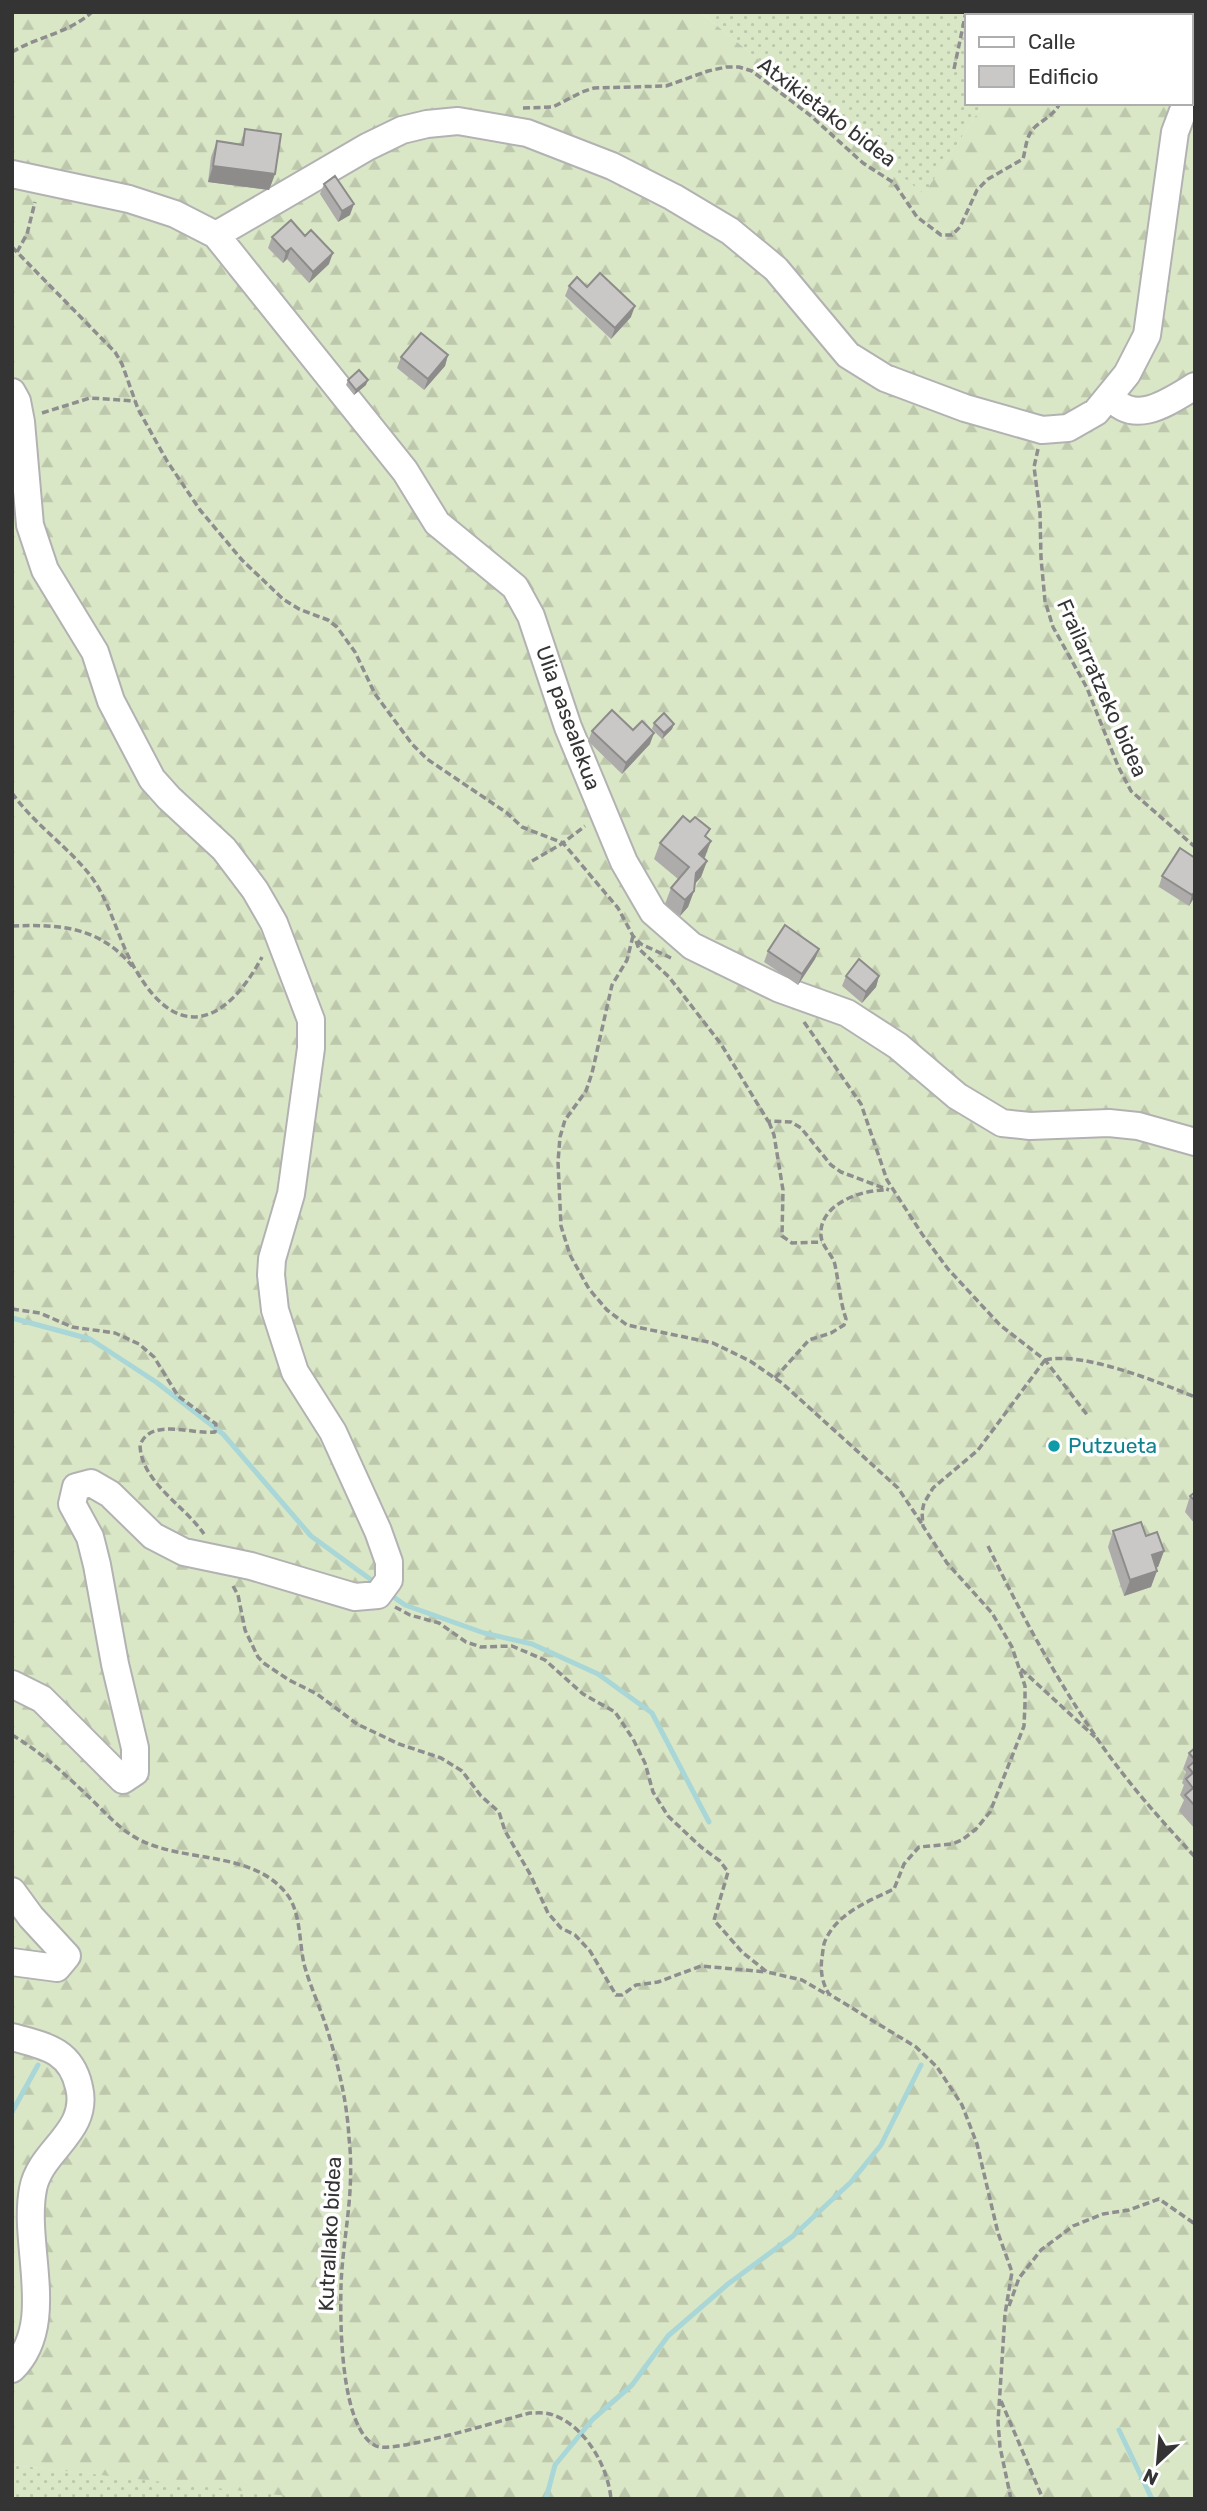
<svg xmlns="http://www.w3.org/2000/svg" width="1207" height="2511" font-family="Rubik,sans-serif">
  <defs>
    <pattern id="grass-dots" width="8" height="8" patternUnits="userSpaceOnUse" patternTransform="scale(1.75)"><rect width="8" height="8" fill="#dae7c6"/><path d="M2 2h.1M6 6h.1" fill="none" stroke="#bcc7ab" stroke-width="1.8" stroke-linecap="round"/></pattern>
    <pattern id="forest-firs" width="22" height="20" patternUnits="userSpaceOnUse" patternTransform="scale(1.75)"><rect width="22" height="20" fill="#dae7c6"/><path d="M5 1l3.5 6h-7zM16 11l3.5 6h-7z" fill="#bcc7ab"/></pattern>
  </defs>
  <rect width="100%" height="100%" fill="#f3f3f4"/>
  <path fill="url(#grass-dots)" d="M700,12h287v4h-20v87h17l-60,92z
    M12,2465l281,30 22,4h-303z"/>
  <path fill="url(#forest-firs)" d="M12,12h688l224,182 60,-91h207v-87h-204v-4h208v2487h-880l-303,-34z"/>
  <g fill="none" stroke-linecap="round" stroke-linejoin="round">
    <path stroke="#a9d6d7" stroke-width="5" d="M12,1318l78,21 66,43 67,52 88,102 59,43
      M395,1598l10,7 79,28 48,11 66,30 54,39 57,109
      M12,2112l26,-47
      M1119,2430l33,69
      M546,2499l9,-34 38,-46 39,-34 36,-49 60,-52 65,-48 58,-54 30,-37 40,-80"/>
    <g stroke="#b2b2b3" stroke-width="30">
      <path id="minor" d="M12,174l117,25 46,15 41,21 189,236 32,52 78,64 16,29 37,111 56,135 29,50 39,34 88,43 67,24 51,33 59,50 45,27 28,3 79,-3 29,3 57,16
        M216,235l151,-88 35,-17 25,-6 31,-3 69,12 85,33 61,31 57,34 46,38 72,86 37,23 80,30 77,22 26,-2 28,-16 31,-38 20,-39 28,-203 11,-29
        M12,392l5,9 4,21 9,103 15,45 50,82 16,49 41,78 17,19 55,51 31,41 19,33 37,97v28l-20,146 -19,65 -1,16 4,35 20,62 38,60 45,99 11,31v18l-11,15 -23,2 -104,-31 -67,-14 -31,-16 -43,-42 -19,-11 -15,4 -4,17 18,33 7,28 18,99 20,84v24l-12,8 -81,-81 -30,-15
        M1110,396c25,31 58,6 85,-10
        M12,1891l19,26 36,39 -10,12 -45,-6
        M12,2037c33,9 59,13 67,50 11,45 -39,63 -46,102 -11,57 25,135 -21,180"/>
    </g>
    <path stroke="#8e8e8f" stroke-width="3.5" stroke-dasharray="7 3.5" stroke-linecap="butt" d="M1189,12v4
      M1140,16h8
      M12,52c27,-16 57,-19 80,-40
      M954,69l12,-57
      M523,108l30,-1 29,-15 12,-4 72,-2 42,-15 18,-4h13l13,4 59,45 52,47 31,20 23,34 24,18h11l8,-8 17,-37 11,-11 35,-20c3,-11 3,-24 12,-32 9,-8 19,-12 25,-24
      M12,247l103,105 7,12 16,45 29,52 33,49 42,50 41,39 16,10 29,11 9,7 18,25 20,42 37,50 15,15 80,54 15,14 41,16 55,65 15,28 8,8 30,14
      M17,252l10,-18 8,-32
      M42,413l48,-15 45,3
      M1038,449l-4,18 6,45 1,46 4,43 8,26 34,61 31,78 13,25 64,56
      M12,793c22,31 55,53 78,82 22,29 28,67 47,97 43,73 91,49 125,-15
      M532,861l31,-18 22,-17
      M12,926c48,-2 88,1 120,40
      M633,936l-6,24 -15,25 -20,88 -6,18 -21,29 -5,17 -2,25 3,64 9,29 19,34 18,21 20,15 86,18 37,18 32,22 116,105 24,36
      M636,941l3,8 30,28 52,67 47,77 23,1 10,6 30,37 10,7 48,18
      M804,1022l57,82 26,76 35,54 26,35 52,56 45,35 43,56
      M769,1122l5,13 9,55 -1,46 10,7 30,-1
      M12,1309l28,4 32,14 43,6 24,11 15,13 24,39 38,28 -1,8c-22,3 -64,-15 -75,13 1,37 44,60 64,89
      M1045,1360c38,-9 113,22 150,37
      M775,1378l34,-38 22,-7 13,-8 2,-6c-6,-18 -7,-35 -11,-54 -2,-10 -13,-18 -14,-29 -3,-31 39,-46 64,-46
      M988,1546c32,66 67,131 108,191 29,43 64,82 99,120
      M233,1586l5,9 7,35 13,27 7,7 24,16 28,14 40,30 42,20 42,14 21,13 19,25 18,16 6,19 25,43 18,39 13,15 14,7 15,16 26,44h6l14,-10 22,-3 43,-16 66,6
      M395,1607l15,8 29,8 27,19 15,5 31,-1 33,14 38,34 32,18 18,27 12,24 8,29 15,24 33,31 19,14 8,11 -14,48 28,32 25,20 35,8 26,15
      M1021,1669l74,68
      M12,1735c29,17 54,40 78,63 16,15 29,31 48,41 45,24 113,11 148,54 15,18 13,49 18,71 6,22 16,43 23,65 11,35 20,72 22,109 2,17 2,35 1,53 -2,32 -8,63 -9,95 -1,35 -1,143 35,160 18,8 129,-27 154,-33 7,0 16,-1 23,2 32,11 55,51 58,84
      M1009,2306l10,-28 22,-28 32,-24 30,-12 26,-4 30,-11 36,25
      M1001,2401l42,98
      M1011,2499l-11,-52 -2,-25 7,-108 7,-42 -14,-39 -21,-89 -15,-39 -25,-38 -21,-20 -87,-53c-7,-11 -9,-24 -7,-37 1,-5 1,-12 3,-16 12,-28 44,-40 69,-52l10,-25 15,-17 33,-3 10,-4 14,-11 14,-17 34,-86 1,-23v-17l-13,-39 -20,-34 -45,-50 -24,-37 -1,-14 2,-9 9,-15 45,-38 67,-90"/>
    <use href="#minor" stroke="#fff" stroke-width="26"/>
  </g>
  <path fill="#adacab" d="M245,129l30,45 -6,16 -61,-8 3,-25 6,-16 23,3z
    M324,184l26,31 -12,7 -18,-28z
    M305,236l24,28 -20,19 -22,-24 -4,4 -15,-15 4,-11z
    M569,286l18,1 44,30 -20,22 -46,-43z
    M448,355l-3,11 -21,24 -27,-22 4,-11z
    M348,380l18,5 -12,10 -8,-10z
    M654,723l20,1 -2,5 -10,10 -10,-10z
    M633,730l17,14 -28,30 -34,-33 4,-10z
    M707,837l-2,20 -1,1 3,3 -6,16 -6,7 -1,7 -6,16 -8,9 -15,-12 6,-16 7,-9 -24,-20 6,-16z
    M1162,876l33,20 -6,10 -30,-19z
    M819,949l-4,10 -17,26 -34,-23 4,-11z
    M846,976h33l-3,11 -14,16 -20,-17z
    M1195,1492v32l-10,-12 5,-16z
    M1113,1531l51,20 -6,16h-2l-5,20 -27,9 -16,-49z
    M1195,1748v81l-16,-18 5,-11 -4,-5 4,-10 -2,-2 4,-11 -3,-3 6,-16z"/>
  <path fill="#8d8c8b" d="M213,166l62,8 -6,16 -61,-8z
    M354,204l-4,11 -12,7 4,-11z
    M291,248l-4,11 -4,4 3,-11z
    M333,253l-4,11 -20,19 4,-11z
    M635,306l-4,11 -20,22 4,-11z
    M448,355l-3,11 -21,24 4,-11z
    M368,380l-2,5 -12,10 2,-5z
    M674,724l-2,5 -10,10 2,-6z
    M654,733l-4,11 -28,30 4,-11z
    M711,841l-6,16 -11,13 5,-16z
    M707,861l-6,16 -11,12 6,-16z
    M694,891l-6,16 -8,9 5,-16z
    M1195,892v4l-6,10 3,-11z
    M819,949l-4,10 -17,26 4,-11z
    M879,976l-3,11 -14,16 4,-11z
    M1164,1551l-6,16 -12,4 6,-16z
    M1157,1571l-6,16 -27,9 6,-16z"/>
  <path fill="#c9c8c7" stroke="#8d8c8b" stroke-width="2" d="M245,129l36,5 -6,40 -62,-8 4,-25 26,4z
    M335,176l19,28 -12,7 -18,-27z
    M291,220l14,16 6,-6 22,23 -20,19 -22,-24 -5,4 -14,-15z
    M600,273l35,33 -20,22 -46,-42 8,-9 10,10z
    M421,333l27,22 -20,24 -27,-22z
    M359,370l9,10 -12,10 -8,-10z
    M612,710l21,20 9,-9 12,12 -28,30 -34,-32z
    M664,713l10,11 -10,9 -10,-10z
    M683,816l7,6 5,-5 15,12 -5,7 6,5 -12,13 8,7 -11,12 -2,18 -9,9 -14,-12 18,-21 -29,-24z
    M1180,848l15,10v34l-3,3 -30,-19z
    M785,925l34,24 -17,25 -34,-23z
    M859,959l20,17 -13,16 -20,-16z
    M1195,1492v9l-5,-5z
    M1141,1522l5,14 11,-4 7,19 -12,4 5,16 -27,9 -17,-49z
    M1195,1748v12l-6,-7z
    M1195,1761v45l-10,-11 8,-7 -7,-9 7,-6 -5,-6z"/>
  <circle fill="#0f9aa8" stroke="#fff" stroke-width="2.5" cx="1054" cy="1446" r="7"/>
  <g text-anchor="middle" stroke-width="7" stroke-linejoin="round" paint-order="stroke">
    <g font-size="21" fill="#343435" stroke="#fff">
      <text transform="translate(827 112) rotate(37)" y="7">Atxikietako bidea</text>
      <text transform="translate(1102 688) rotate(66)" y="7">Frailarratzeko bidea</text>
      <text transform="translate(568 718) rotate(70)" y="7">Ulia pasealekua</text>
      <text transform="translate(330 2234) rotate(-87)" y="7">Kutrallako bidea</text>
    </g>
    <g font-size="21" fill="#0d838f" stroke="#fff" text-anchor="start">
      <text x="1068" y="1453">Putzueta</text>
    </g>
  </g>
  <rect width="1207" height="2511" fill="none" stroke="#343435" stroke-width="28"/>
  <rect x="965" y="14" width="228" height="91" fill="#ffffff" stroke="#aeaeae" stroke-width="2"/>
  <rect x="979" y="37" width="35" height="10" fill="#ffffff" stroke="#aeaeae" stroke-width="2"/>
  <text x="1028" y="49" font-size="21" fill="#343435">Calle</text>
  <rect x="979" y="66" width="35" height="21" fill="#c9c8c7" stroke="#aeaeae" stroke-width="2"/>
  <text x="1028" y="84" font-size="21" fill="#343435">Edificio</text>
  <g transform="translate(1158 2462) rotate(206)" stroke="#ffffff" stroke-width="5" paint-order="stroke">
  <path d="M0-5L12 26L0 18L-12 26Z" fill="#343435"/>
  <text y="-10" font-size="19" font-weight="bold" text-anchor="middle" fill="#343435">N</text>
  </g>
</svg>
